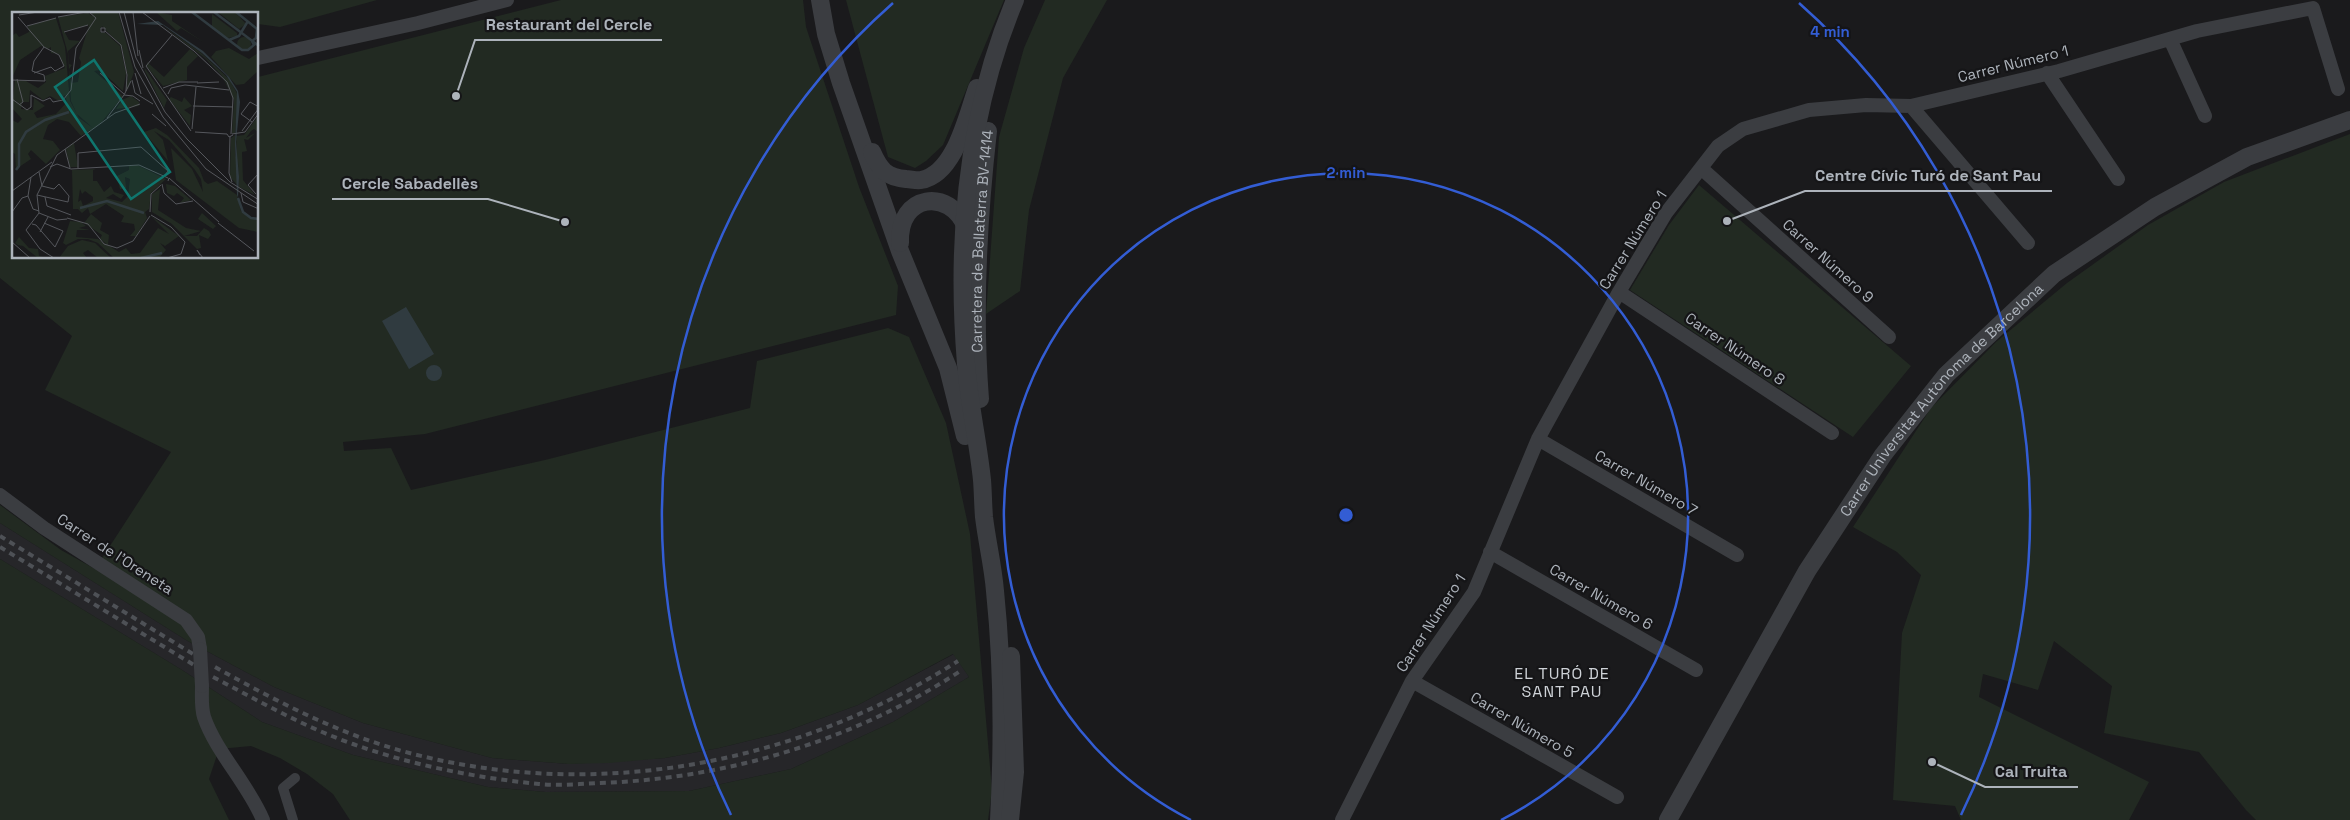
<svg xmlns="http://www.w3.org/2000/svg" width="2350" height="820" font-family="'Space Grotesk',sans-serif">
  <rect width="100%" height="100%" fill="#1a1a1c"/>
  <path fill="#262629" d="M0,523l186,117 88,47 89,36 129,35 77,6 96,-6 54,-10 62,-15 77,-28 96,-51 15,23 -76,45 -102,47 -102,22 -143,1 -58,-5 -135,-32 -91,-33 -80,-52 -182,-111z"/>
  <path fill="#222a22" d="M0,0h377l-97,27 -22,-3v-10h-244v244h244v-181l303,-77h242l3,27 53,160 39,99 -2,29 -471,119 -82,8 1,9 47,-3 20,42 134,-30 205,-52 7,-47 131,-33 21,9 37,86 24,111 22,256 -4,30h-638l-17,-26 -26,-20 -27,-16 -29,-12 -32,3 -10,30 20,41h-229v-261l182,111 80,52 91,33 135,32 58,5 143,-1 102,-22 102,-47 76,-45 -16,-23 -95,51 -77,28 -62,15 -54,10 -56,5 -40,1 -77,-6 -129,-35 -89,-36 -88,-47 -186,-117v-18l61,45 34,19 76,-117 -126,-62 27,-54 -72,-58z
    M846,0h158l-61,145 -17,16 -11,7 -27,-11z
    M1045,0h62l-44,78 -34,132 -9,81 -34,23 13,-177 25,-89z
    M2350,134v686h-94l-10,-10 -47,-58 -95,-19 8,-47 -58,-45 -16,49 -55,-16 -4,23 170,85 -20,38h-168l-6,-14 -62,-6 9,-167 19,-58 -24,-23 -44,-25 78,-119 65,-66 71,-59 81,-58 76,-43z
    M1699,185l212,181 -58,71 -223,-147 39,-65z"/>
  <path fill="#303b40" d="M406,307l28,47 -25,15 -27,-48z
    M426 373a8 8 0 1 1 16 0a8 8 0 1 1-16 0Z"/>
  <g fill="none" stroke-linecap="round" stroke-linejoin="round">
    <path stroke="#3b3d41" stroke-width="10" d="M293,820l-10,-32 12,-10"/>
    <path stroke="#3b3d41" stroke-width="14" d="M2170,39l35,77
      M258,58l160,-35 89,-23
      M2047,73l71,106
      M1911,106l117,137
      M1701,168l188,169
      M1619,292l213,141
      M1538,439l199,116
      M0,495l44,33 142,92 12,17 2,12
      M1490,552l206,118
      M1412,681l205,116
      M202,686c0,11 -1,21 2,31 12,35 44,67 59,103
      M1342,820l70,-139 62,-89 64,-153 81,-147 47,-79 52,-67 25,-17 66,-19 57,-5 45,1 148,-35 138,-40 116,-23 25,81"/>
    <g stroke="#3b3d41" stroke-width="18">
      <path d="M820,0l6,34 15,49 59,168 48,117 17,68"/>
      <path d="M872,152c8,18 14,25 34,27 4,0 11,2 15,1 34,-6 46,-64 56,-92"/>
      <path d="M900,243c-2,-50 50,-55 66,-16"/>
      <path id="s1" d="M980,399c-7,-89 -2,-180 8,-268"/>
      <path d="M999,820c4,-76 4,-152 -4,-229 -2,-25 -8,-49 -11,-74 -1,-12 -1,-25 -2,-37 -4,-39 -13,-77 -16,-116 -10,-122 1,-250 49,-364"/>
      <path d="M1010,820l5,-48 -4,-116"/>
      <path id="s2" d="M1668,820l139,-249 76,-116 63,-80 108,-101 101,-67 92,-50 103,-37"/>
    </g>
    <path stroke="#4e5156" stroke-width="4" stroke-dasharray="6 5" stroke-linecap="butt" d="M0,536l193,118
      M0,547l194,118
      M215,667c61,34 120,65 187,84 189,52 392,15 556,-90
      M213,677c46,24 91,50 140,67 58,21 124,34 186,40 19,2 40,0 60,-1 128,-4 256,-43 363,-113"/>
    <path stroke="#3b3d41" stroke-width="14" d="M200,649l2,37"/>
  </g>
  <g fill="none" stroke="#335dd4" stroke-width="2.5">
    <path d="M1191 820A342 342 0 1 1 1501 820"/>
    <path d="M731 815A684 684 0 0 1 893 3M1799 3A684 684 0 0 1 1961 815"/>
  </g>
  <g text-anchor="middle" stroke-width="4.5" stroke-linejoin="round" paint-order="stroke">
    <g font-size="15" fill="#adb3bb" stroke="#151517">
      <text transform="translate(2013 64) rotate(-14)" y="5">Carrer Número 1</text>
      <text transform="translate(1633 240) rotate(-58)" y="5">Carrer Número 1</text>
      <text dy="5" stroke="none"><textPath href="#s1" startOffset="158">Carretera de Bellaterra BV-1414</textPath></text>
      <text transform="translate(1828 261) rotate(42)" y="5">Carrer Número 9</text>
      <text transform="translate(1735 349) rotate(34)" y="5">Carrer Número 8</text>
      <text dy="5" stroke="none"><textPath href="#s2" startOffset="504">Carrer Universitat Autònoma de Barcelona</textPath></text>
      <text transform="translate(1646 483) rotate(30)" y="5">Carrer Número 7</text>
      <text transform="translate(115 554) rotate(33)" y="5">Carrer de l'Oreneta</text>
      <text transform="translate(1601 597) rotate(30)" y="5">Carrer Número 6</text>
      <text transform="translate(1431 623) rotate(-57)" y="5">Carrer Número 1</text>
      <text transform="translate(1522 725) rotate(30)" y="5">Carrer Número 5</text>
    </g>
    <g font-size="16" letter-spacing="1" fill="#ced2d7" stroke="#151517">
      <text x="1562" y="679">EL TURÓ DE<tspan x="1562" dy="18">SANT PAU</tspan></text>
    </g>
  </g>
  <g transform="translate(12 12)">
    <rect width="246" height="246" fill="#1a1a1c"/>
    <path d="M79,0h27l16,60 -6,17h-2l2,-12 -6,-30 -20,-21 -2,6 6,1 14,13 6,27 -3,18 -23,-21 -6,1 29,25 -23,28 -19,12 -12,-14 -12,-3 -9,6 -5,14 10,2 7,9 -14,14 -15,-14 -3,4 3,5 -15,10 -1,-15 -3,-2v-32l6,3 4,-4 -10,-11 3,-28 11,1 12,7 8,-6 -1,-6 20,-8 -6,-14 -8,-1v-6l-3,2 -7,-3 -21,14 -8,18v-42l4,-3 3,4 10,-5 -1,-6 28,-8 9,29 5,54 9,17 14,10 -16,-14 -6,-13 -3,-47 -10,-37 30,-4 4,3zM77,13l-10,33 2,4 -3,20 -7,1 -2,-14 3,-4 -3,-1 -1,-13 12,-10 -11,-1 -5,-9zM18,78l13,10 7,-4 9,5 6,-6 2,7 -11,12 -19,4 -3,-5 11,-7 -11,-8 -1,12 -12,-1 1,-7h7zM144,0l16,3v6l33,22 -24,-15 -4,3zM206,0h17l11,12 -7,5zM200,2l25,19v3l-9,2 -16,-11zM149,13l39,27 29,27 9,16 -3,39 -3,-1 2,-33 -12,-24 -17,-18zM225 32a7 7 0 1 1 14 0a7 7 0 1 1-14 0ZM217,36l20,11 9,-6v18l-14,13 -8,1 -25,-28 5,-6zM178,37l8,7 -11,11v13l-24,6 -16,-19v-5l17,15zM130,41l2,14 23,33 -3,8 -19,-37zM119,84l8,6v4l-23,3 6,-9zM159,85l11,5 2,-5 8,9 -8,4 7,5 -1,11 -21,-27zM246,104v16l-4,-3 -3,2 -5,7 9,-5 -7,7 -4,-1 3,12 -5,1 1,28 12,15 -16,-8 -1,-25v24l-8,-9 1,-39 4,-3v19l2,7 -1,-25 8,-1zM144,116l11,7 32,33 5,13 4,3 9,-3 20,14 4,16 17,10v11l-19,-4 -63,-48 -5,-32 -8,-8 5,21 -24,-29zM142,119l15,9 26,30 6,9 2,13 -11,-23zM62,131l4,24h-8l-4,-18zM125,153l29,14 -15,14 -2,16 -4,3 2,6 -11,18h-6l5,-6 -1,-6 -13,-2 3,-6 -18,-12 -16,10 -2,-6 -6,5 -4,-4h-5l-1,-39 24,-1 -3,1v11h4l7,11 7,-6 3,6 10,3 -3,4 -8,-5 -7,4 16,4 6,-6 2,-17 -5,-2 1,11 -6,1 -3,-13 12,-6v-4zM68,177l2,5 3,-3 8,6v4l-10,5 -2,-6 -3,2zM154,172l9,2 16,14 -11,3 4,-5 -7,-5 -3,3 -7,-3zM148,177l-2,21 28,18 15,3 -17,5h13l7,-8 5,3 2,4 -3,4 -9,-4 2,13 -4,1 -25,-25 -20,-12v-18zM190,201l14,13 -3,3 -15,-10zM79,202l11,9 -2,7 9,5 -1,10 -8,-6 2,-4 -18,-12zM139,204l28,20 -14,10 -5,-3 6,7 -7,8h-45l-16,-15 -10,-4h-10l-12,6 -3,-2 7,-22 11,1 5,4 -7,2 11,2h-13l-1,7 22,2 21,13 7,-4 5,6 9,-1 18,-25 11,6zM7,225l10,11 9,1 1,7 9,2h-10l-15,-12 -5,-1 -3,-2zM70,228l13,3 16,15h-13l-10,-8 -5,3 4,5h-28l9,-12z" fill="#222a22" fill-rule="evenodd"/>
    <path d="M146,9l45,30 26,26 9,14 2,11 -4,40 3,35 -1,21 2,4 -3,-7 -2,-51 2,-52 -11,-17 -24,-22 -39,-28 -26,-1z" fill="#303b40"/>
    <path fill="none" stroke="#303b40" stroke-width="2.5" d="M180,0l50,38h6l6,-5 -2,-4 4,-3 1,-9 -21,-17M202,0l45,34M217,28l10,-4 9,-15M4,158l3,-4v-22l7,-12 19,-12 24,-8M226,186l5,14 8,6 8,1M68,196l27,-7 37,12M129,246l21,-5"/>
    <path fill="none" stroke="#55575c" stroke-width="1" d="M107,0l16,55 28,50 43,52 53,36M112,0l12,46 29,54 22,27 43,43 29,18M121,0l5,44M130,0l52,39 33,31 6,16 -2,36M7,3l19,-3M46,5l28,-5M15,14l29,-8M89,16h4v4h-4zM93,19l16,14 6,30 -1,16M52,20l24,-7M160,23l-26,31 45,65M127,38l4,18M22,61l17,-6 4,4 9,-5 -5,-11 -15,-8M88,61l24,21M123,61l6,21M5,67l6,23 -4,3M0,68l33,1 -1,-6 -12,-4 2,-10 10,-14 -26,-30M120,68l3,13 18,11M119,69l-7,14 9,1 7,5M185,71l22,-1M151,76l16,-6h19M156,82l3,-6 14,-3 44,5M0,87l15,11 4,-3v-12l12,6 7,-3 3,4 10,-2 8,-10 5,-42 20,-30 -7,-6M181,94l40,1M140,102l14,12M95,106l17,-23M240,110l-11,-8 9,-12 9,5M180,117l4,-42M230,119l17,-23M183,120l32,2 2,3 4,-2M220,122l13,-2 14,-19M218,124l-1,37 3,9M53,137l5,19M38,155l7,-3 14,5 68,-4 29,13M66,156v-15l63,-6 27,24 -3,4M27,160l3,14 12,3 5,-5M156,169l1,-3 50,44M150,172l2,9 12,11 17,-3M0,179l40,-29M229,181l2,9 16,7M244,182l-8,-9 11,-12M25,183l31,7 1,-6 -10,-12M16,184l5,13 6,2M16,184l3,-19M33,185l2,9 24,9M0,200l10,-14 6,-2M138,200l1,-18 10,-9M27,201l-2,-18 20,-40 58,-42 25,-9M27,201l18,7 10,-1M139,203l20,12 14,15 -4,12 -14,4M55,206l21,6 16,20 13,4 16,-7 17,-25M206,211l36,28M20,212l4,1 19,22 8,-16 -19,-8M14,218l14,19 14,9M14,218l13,-17M28,220l8,-15M0,230l18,16M188,243l-3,-5 6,8"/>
    <path fill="#0f766e" fill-opacity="0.15" stroke="#0f766e" stroke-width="2.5" d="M82,48l76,112 -39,27 -76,-112z"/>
    <rect width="246" height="246" fill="none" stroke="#adb3bb" stroke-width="2.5"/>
  </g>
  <circle cx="1346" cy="515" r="8" fill="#335dd4" stroke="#151517" stroke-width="2.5"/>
  <g font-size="15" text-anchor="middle" font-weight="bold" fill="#335dd4" stroke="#151517" stroke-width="4.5" stroke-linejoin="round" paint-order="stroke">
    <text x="1830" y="37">4 min</text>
    <text x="1346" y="178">2 min</text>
  </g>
  <path fill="none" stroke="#adb3bb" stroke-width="2" d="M456 96L475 40H662M1727 221L1805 191H2052M565 222L488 199H332M1932 762L1985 787H2078"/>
  <g fill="#adb3bb" stroke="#151517" stroke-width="2">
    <circle cx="456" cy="96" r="5"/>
    <circle cx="1727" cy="221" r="5"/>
    <circle cx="565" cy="222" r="5"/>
    <circle cx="1932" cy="762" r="5"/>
  </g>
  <g font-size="16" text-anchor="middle" font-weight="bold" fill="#adb3bb" stroke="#151517" stroke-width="4.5" stroke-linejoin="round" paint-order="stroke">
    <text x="569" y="30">Restaurant del Cercle</text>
    <text x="1928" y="181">Centre Cívic Turó de Sant Pau</text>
    <text x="410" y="189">Cercle Sabadellès</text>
    <text x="2031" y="777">Cal Truita</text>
  </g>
</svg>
